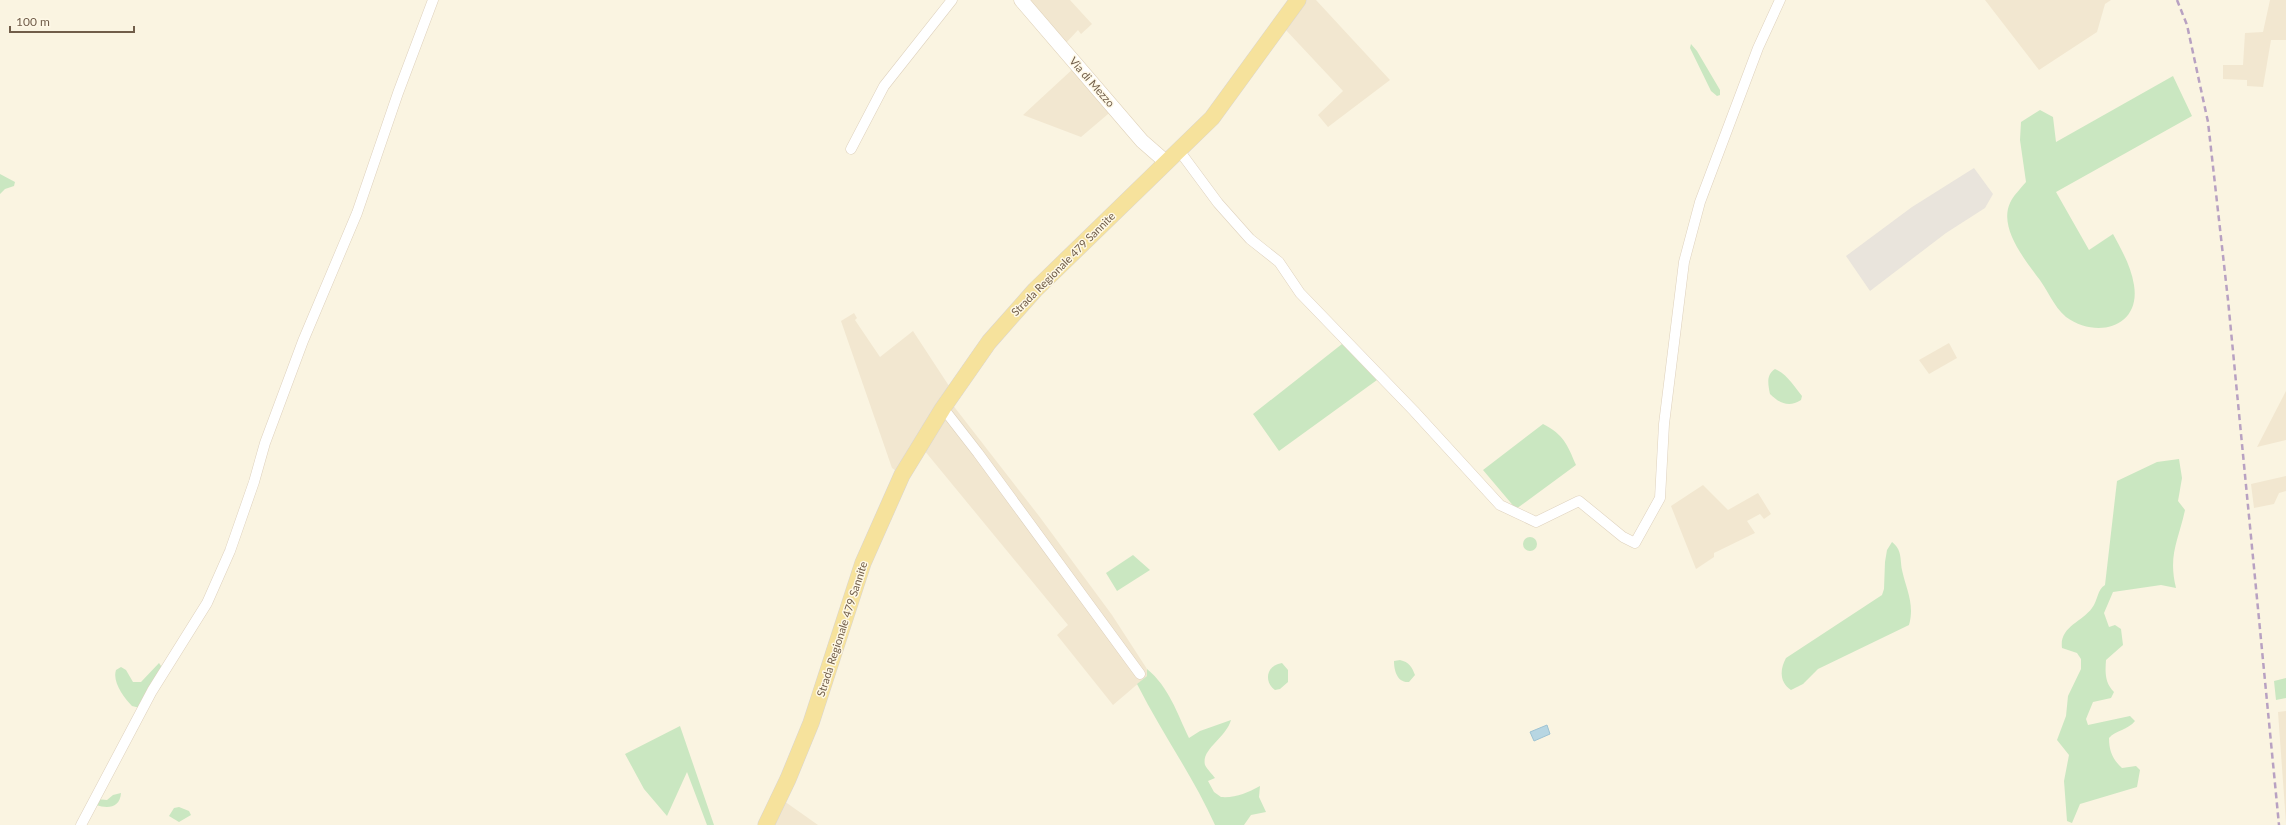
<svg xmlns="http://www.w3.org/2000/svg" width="2286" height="825" font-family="Lato,sans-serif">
  <rect width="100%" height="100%" fill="#faf4e1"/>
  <path fill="#f2e7d0" d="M1027,0h43l22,24 -11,10 -3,-4 -13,14z
    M1305,0h11l74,80 -62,47 -10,-12 25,-24 -59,-63z
    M1985,0h126l-6,4 -8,28 -58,38z
    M2270,0h16v40h-15l-8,47 -16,-1v-6l-24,-1v-14h20l2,-32 18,-1z
    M1076,66l38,43 -33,28 -58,-22z
    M854,313l3,5 -2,2 25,37 33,-26 38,58 -52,84 -7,-5 -51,-147z
    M1949,343l8,15 -28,16 -10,-14z
    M2286,391v49l-29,7z
    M952,404l87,112 73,99 35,54v7l-34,29 -56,-70 11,-10 -144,-175z
    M2286,476v15l-7,2 -5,11 -20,4 -3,-24z
    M1703,485l25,25 30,-17 13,21 -7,5 -4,-5 -13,7 8,12 -41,20v4l-18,12 -25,-63z
    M2286,711v112l-8,-111z
    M784,801l34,24h-46z"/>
  <path fill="#e9e4dc" d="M1974,168l19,26 -8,14 -39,25 -76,58 -24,-35 66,-49z"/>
  <path fill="#cae7c1" d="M1691,44l6,7 23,39v5l-3,1 -6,-5 -21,-43z
    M2173,76l19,40 -136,76 33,58 24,-16c9,17 18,32 21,51 7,43 -38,54 -68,32 -13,-11 -19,-29 -30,-42 -13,-18 -37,-48 -26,-72 3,-7 11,-15 16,-21l-6,-42 1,-18 19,-12 13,7 3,25z
    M0,174l15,8 -1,4 -9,3 -5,5z
    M1342,344l35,36 -98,71 -26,-37z
    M1775,369c12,5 19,17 27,27l-1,4c-12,8 -22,3 -31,-6 -2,-10 -4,-19 5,-25z
    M1543,424c21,11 24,20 33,41l-60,44 -33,-39z
    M2179,459l3,19 -4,23 7,9c-7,32 -17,45 -9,78l-15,-3 -48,7 -9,21 5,14 6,-2 6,4 2,16 -17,15c-1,13 -1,23 8,32l-3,6 -18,4 -7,17 2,6 42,-9 5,5c-7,9 -19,9 -26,17 0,13 4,22 13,30l14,-2 4,4 -3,17 -57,17 -8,19 -5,-2 -3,-40 5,-26 -12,-15 9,-24 2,-20 13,-27v-10l-4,-6 -15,-5c-3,-21 20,-26 30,-40 6,-8 5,-18 13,-23l12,-104 40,-19z
    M1523 544a7 7 0 1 1 14 0a7 7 0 1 1-14 0Z
    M1892,542c10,8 8,16 10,28 4,19 13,34 7,55l-91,44 -15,15 -12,6c-12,-8 -11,-21 -5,-32l96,-63 2,-6 1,-27 2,-12z
    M1133,555l17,15 -33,21 -11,-18z
    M1400,660c9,2 12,7 15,15l-6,7c-12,1 -15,-12 -15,-21z
    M159,663l4,6 -23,39 -8,-2c-8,-8 -20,-24 -16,-36l5,-3 5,3 7,12h8z
    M1282,663l6,7v12l-8,7 -5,1c-12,-9 -8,-25 7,-27z
    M1147,669c22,18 30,44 42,69l11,-7 31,-11c-5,18 -30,29 -26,45 2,4 7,9 10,13l-7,3 6,11 7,5c15,1 26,-4 39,-11l-1,11 7,15 -15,3 -7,10h-29c-22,-49 -54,-93 -78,-141l10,-8z
    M2286,678v20l-10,2 -2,-19z
    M680,726l34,99h-7l-20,-53 -20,44 -23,-27 -19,-35z
    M121,793c-1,15 -13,16 -25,12v-6l11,1 6,-5z
    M179,807l10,4 2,4 -12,7 -10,-6 5,-8z"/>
  <path fill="#b7d6e2" stroke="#9ec3d3" d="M1547,725l3,9 -16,7 -4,-9z"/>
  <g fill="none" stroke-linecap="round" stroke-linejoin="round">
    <g stroke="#ded1bd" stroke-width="11">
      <path id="street" d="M851,149l33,-63 68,-86
        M1178,149l40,54 32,36 29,23 21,31 114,118 86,94 36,17 43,-21 44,36 12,6 25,-45 4,-74 20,-162 16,-60 58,-154 22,-48
        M943,408l35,45 162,221
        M81,825l71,-134 55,-88 23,-52 24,-69 11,-39 38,-102 54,-128 41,-120 35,-93"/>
    </g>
    <g stroke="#dfd1b9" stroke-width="15">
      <path id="secondary" d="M1021,0l121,141 24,21"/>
    </g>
    <g stroke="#dad5d0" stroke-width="17">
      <path id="primary" d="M766,825l22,-46 23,-56 52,-160 39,-88 41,-67 46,-66 46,-52 177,-172 86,-118"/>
    </g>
    <use href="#street" stroke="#fff" stroke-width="10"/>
    <use href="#secondary" stroke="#fff" stroke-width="14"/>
    <use href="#primary" stroke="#f6e29c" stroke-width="16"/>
    <path stroke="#b8a1c2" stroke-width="2.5" stroke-dasharray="6 4" stroke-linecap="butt" d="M2177,0l10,25 21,97 20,178 51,525"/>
  </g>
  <g text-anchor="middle" stroke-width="3" stroke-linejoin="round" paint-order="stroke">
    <g font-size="11" fill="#705d49" stroke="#fef8e6">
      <text transform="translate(1092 82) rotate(49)" y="4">Via di Mezzo</text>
      <text transform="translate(1063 264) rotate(-45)" y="4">Strada Regionale 479 Sannite</text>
      <text transform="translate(842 629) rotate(-72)" y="4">Strada Regionale 479 Sannite</text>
    </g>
  </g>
  <path d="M10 26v6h124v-6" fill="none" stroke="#705d49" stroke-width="2"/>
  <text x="16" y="26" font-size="12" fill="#705d49" stroke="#fef8e6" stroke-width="3" paint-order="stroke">100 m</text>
</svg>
